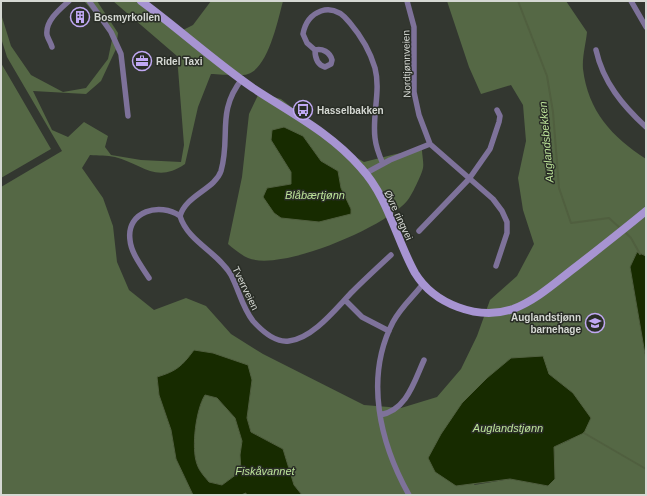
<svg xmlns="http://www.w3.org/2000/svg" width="647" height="496" font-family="Helvetica,sans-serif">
  <rect width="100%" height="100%" fill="#333730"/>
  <path fill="#556845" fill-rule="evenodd" d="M84,1h13l21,32 -2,16 -15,32 -15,13 -53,-3 19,39 16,7 16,-15 24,14 -3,11 6,8 30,5 40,2 3,-17 -7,-89 -64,-55h33l33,31 14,-7 18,-24h72c-5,19 -15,67 -35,73 -8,3 -28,0 -37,0l-13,33 -13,57c-29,20 -43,0 -70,-7 -8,-2 -17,-1 -25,-2l-8,13 21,30 10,28 4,36 12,28 25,20 32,-12 20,8 25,28 32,20 101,51 37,3 36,-11 24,-28 16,-33 13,-36 27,-24 17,-32 -11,-34 -5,-32 8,-37 -3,-36 -12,-20 -30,9 -12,-27 -22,-66h119l21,31c-1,11 -5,25 -4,37 5,42 29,68 63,90v97l-9,-4 -7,15 16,93v135h-344l-8,-10 -11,-36 -32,-17 -4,-14 5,-38 -70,-14 -10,6 -15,5 2,18 12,35 5,29 17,36h-192v-308l61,-36 -55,-94 -6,-19v-24l10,32 20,29 32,17 23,-4 22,-29 5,-24zM549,374l24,19 -3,47 -16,7 1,32 -7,7 -38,-7 -36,6z
    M1,63l50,86 -50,29z
    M259,93l22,6 28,22 28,25 27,16 32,-8 26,-4c0,5 2,13 1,18 -1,6 -12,29 -16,33 -22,26 -126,71 -159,57 -7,-3 -14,-9 -20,-14l14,-67 7,-63zM303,136l18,25 17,10 3,17 10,21 -84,-21 24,-4v-12l-20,-32z
    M205,395l12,3 18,20 7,23 -2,14 1,16 -19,14 -13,-3c-4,-5 -10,-11 -12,-18 -6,-16 -1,-55 8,-69z"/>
  <path fill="#172b00" stroke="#505f3f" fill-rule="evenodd" d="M284,127l19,9 18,25 17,10 3,17 10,21v5l-32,8 -38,-4 -7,-5 -11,-16 4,-9 24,-4v-12l-20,-32 1,-10z
    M637,252l9,4v104l-16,-93z
    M194,350l19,3 35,12 4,15 -5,38 4,14 32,17 11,36 8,10h-56v-2l-5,2h-48l-17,-36 -5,-29 -12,-35 -2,-18c20,-6 25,-11 37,-27zM205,395l12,3 18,20 7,23 -2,14 1,16 -19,14 -13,-3c-4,-5 -10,-11 -12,-18 -6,-16 -1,-55 8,-69z
    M543,356l6,18 24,19 18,25 -7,15 -30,14 1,32 -7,7 -38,-7 -54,7 -21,-14 -7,-14 13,-24 21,-31 25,-25 24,-20z"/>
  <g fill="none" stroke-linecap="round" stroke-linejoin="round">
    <path stroke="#505f3f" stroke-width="2" d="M518,1l29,75 6,36 6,76 12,35 38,-5 11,10
      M625,232l6,6 9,16
      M584,433l62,36"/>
    <path stroke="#7e729a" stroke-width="5.5" d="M89,1l22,31 10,22 7,62
      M407,1l7,26v65l5,23 11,29 63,55 9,12 5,11v11l-11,33
      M631,1l15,26
      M52,47c-1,-4 -4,-8 -5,-12 -2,-14 13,-26 22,-34
      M315,50c0,8 3,15 10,17l6,-3 1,-4c-2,-8 -10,-12 -17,-10l-8,-7 -4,-9c2,-11 7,-19 18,-23 12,-4 22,3 29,12 11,13 20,28 25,45 6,23 -3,47 0,70 1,9 4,17 8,26
      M596,50c7,32 27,56 50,77
      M242,79c-26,33 -11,57 -21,92 -6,18 -35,24 -41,45 8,26 38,36 51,59 8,15 11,32 22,46 9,10 22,22 36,20 25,-3 48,-34 64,-50 12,-12 25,-24 38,-36
      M366,173l24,-13 40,-16
      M419,231l50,-52 21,-30 9,-27 1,-6 -3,-6
      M149,278c-7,-11 -18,-25 -19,-38 -4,-29 30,-38 50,-24
      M346,301l16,16 27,14
      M380,415c27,-5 34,-33 44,-55
      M409,495c-29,-52 -45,-117 -16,-173 8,-15 20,-25 30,-38"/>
    <path stroke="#a794d2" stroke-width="8" d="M141,1c38,28 73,60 112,87 38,25 78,45 108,80 27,29 35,71 54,105 19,31 63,48 98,36 24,-9 44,-28 64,-43 23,-18 46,-36 69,-55"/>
  </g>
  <defs>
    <g id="building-ring" transform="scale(1)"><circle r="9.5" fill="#292d26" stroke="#c0a8f3" stroke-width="1.5"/><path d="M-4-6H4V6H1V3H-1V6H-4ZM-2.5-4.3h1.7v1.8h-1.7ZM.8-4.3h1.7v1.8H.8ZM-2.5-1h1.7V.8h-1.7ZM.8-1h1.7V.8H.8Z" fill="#c0a8f3"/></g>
    <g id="office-ring" transform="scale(1)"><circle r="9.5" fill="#292d26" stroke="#c0a8f3" stroke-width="1.5"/><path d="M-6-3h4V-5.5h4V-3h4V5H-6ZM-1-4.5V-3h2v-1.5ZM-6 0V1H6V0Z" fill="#c0a8f3"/></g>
    <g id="bus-ring" transform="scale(1)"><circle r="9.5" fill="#292d26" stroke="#c0a8f3" stroke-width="1.5"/><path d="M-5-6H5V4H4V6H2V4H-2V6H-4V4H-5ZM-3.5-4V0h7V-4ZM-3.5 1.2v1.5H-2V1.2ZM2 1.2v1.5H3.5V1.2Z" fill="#c0a8f3"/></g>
    <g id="school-ring" transform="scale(1)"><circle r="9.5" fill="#292d26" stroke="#c0a8f3" stroke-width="1.5"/><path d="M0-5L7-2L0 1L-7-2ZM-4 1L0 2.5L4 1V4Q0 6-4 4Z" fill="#c0a8f3"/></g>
  </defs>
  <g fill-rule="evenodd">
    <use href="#building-ring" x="80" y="17"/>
    <use href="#office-ring" x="142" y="61"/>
    <use href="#bus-ring" x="303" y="110"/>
    <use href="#school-ring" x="595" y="323"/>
  </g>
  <g text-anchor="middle" stroke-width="3" stroke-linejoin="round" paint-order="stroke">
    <g font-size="10" font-weight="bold" fill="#d5d8d3" stroke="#292d26" text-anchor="start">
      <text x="94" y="21">Bosmyrkollen</text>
      <text x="156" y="65">Ridel Taxi</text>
      <text x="317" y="114">Hasselbakken</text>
      <text x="581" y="321" text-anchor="end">Auglandstjønn<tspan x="581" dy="12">barnehage</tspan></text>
    </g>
    <g font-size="10" fill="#d5d8d3" stroke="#292d26">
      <text transform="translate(406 64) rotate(-91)" y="4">Nordtjønnveien</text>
      <text transform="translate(399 215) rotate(65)" y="4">Øvre ringvei</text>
      <text transform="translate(246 288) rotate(64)" y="4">Tverrveien</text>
    </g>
    <g font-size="11" font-style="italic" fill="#bce399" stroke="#292d26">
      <text transform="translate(546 142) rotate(-95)" y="4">Auglandsbekken</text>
      <text x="315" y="199">Blåbærtjønn</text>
      <text x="508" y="432">Auglandstjønn</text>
      <text x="265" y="475">Fiskåvannet</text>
    </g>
  </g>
  <rect width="647" height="496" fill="none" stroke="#d5d8d3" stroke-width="4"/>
</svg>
